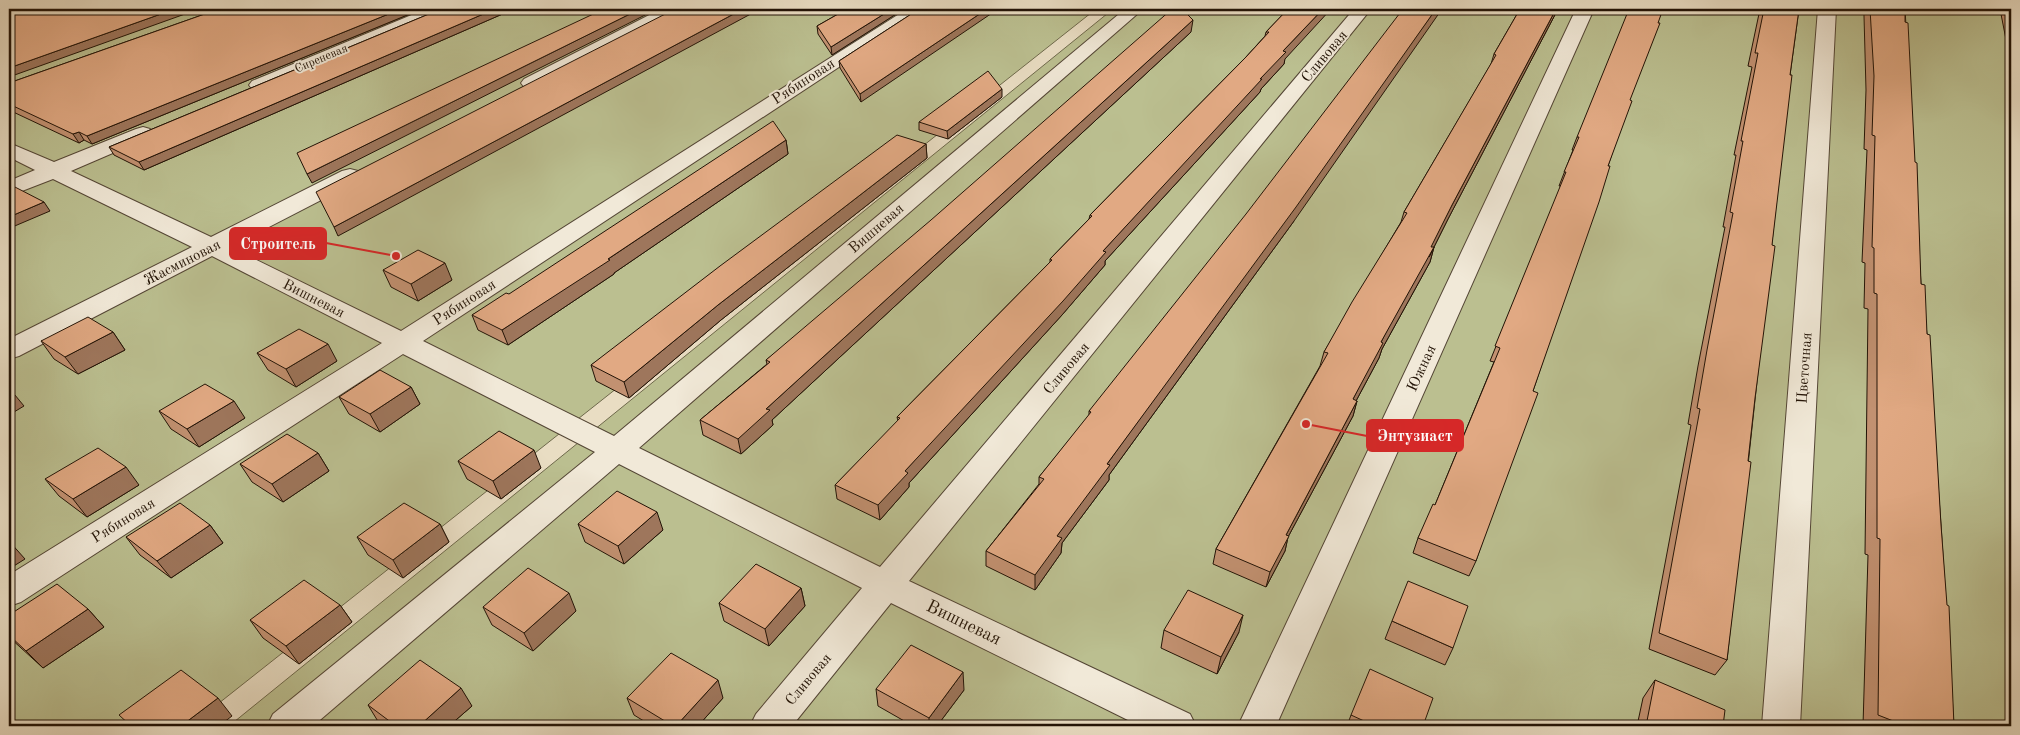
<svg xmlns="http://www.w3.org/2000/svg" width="2020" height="735" font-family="'Old Standard TT',serif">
  <rect width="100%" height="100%" fill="#e9ddc3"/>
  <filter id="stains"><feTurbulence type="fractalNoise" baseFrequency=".004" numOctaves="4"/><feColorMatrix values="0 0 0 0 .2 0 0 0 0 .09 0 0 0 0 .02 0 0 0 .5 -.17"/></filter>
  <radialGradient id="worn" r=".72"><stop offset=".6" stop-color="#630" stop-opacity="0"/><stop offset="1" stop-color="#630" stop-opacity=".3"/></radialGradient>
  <path fill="#bbbf90" stroke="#6e694b" d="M9,9h1087l-906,717h-181z
    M1113,9h898v717h-1782z"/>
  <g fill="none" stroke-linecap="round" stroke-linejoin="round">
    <g stroke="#544635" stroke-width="2">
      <path id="minor" d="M426,9h23l-3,4 -180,76h-14l-3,-4 3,-4z
        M661,9h22l-3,4 -142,74h-14l-3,-4 3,-4z
        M907,9h20l-504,332 191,95 511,-427h18l-504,439 241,119 474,-558h17l-462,572 281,133 6,12h-56l-249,-123 -99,123h-42l6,-12 106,-126 -243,-124 -306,262h-46l6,-12 322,-262 -192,-98 -382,248 -12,4v-31l373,-232 -170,-87 -193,100 -10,3v-20l183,-92 -139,-68 -44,17v-15l26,-11 -26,-13v-14l45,19 82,-33 7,-2 7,2 3,4 -3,4 -79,34 140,66 131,-66 8,-2 8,2 3,5 -3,5 -128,66 171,84z
        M1576,9h18l-318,717h-38z
        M1818,9h18l-36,717h-38z"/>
    </g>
    <use href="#minor" fill="#f1e9d8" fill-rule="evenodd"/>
  </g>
  <path fill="#c29171" stroke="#221306" d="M219,9h203l-330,135 -8,-4 -5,3 -70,-33v-27z
    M441,9h73l-370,161 -30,-15 -5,-8z
    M847,9h57l-72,46 -14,-21 -1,-8z
    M919,9l-58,93 -21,-34 -1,-7z
    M1288,9l-4,55 -23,25 -1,3 -155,169v4l-43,50 -153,168v4l-29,33 -43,-21 -2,-14 63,-64 -1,-4 153,-155v-3l39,-40 1,-4 156,-158 19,-21 1,-4z
    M1520,9h38l-110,210 -14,28 -4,15 -48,87 -3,9 -23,43h1l-4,15 -65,121 -3,14 -19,36 -53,-23 3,-15 104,-183 4,-14 77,-130 3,-10 87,-148 3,-10z
    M1760,9h39l-9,66 -63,585 -12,15 -66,-26 42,-224 -3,-1 10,-58 27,-139h-2l13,-72h-2l18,-88 -4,-1z
    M1864,9h41l16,275 6,50 14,191 13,201h-91l5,-171 -3,-1 3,-245 -4,-1 1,-45 -3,-1 5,-112 -3,-1 2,-59 -2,-74z
    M2000,9h11v56z
    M1191,32l-419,388 1,5 -32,29 -38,-19 -3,-15 67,-56 -1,-4z
    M1002,97l-54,42 -29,-9v-8z
    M1630,100l-97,291 -57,170 -7,15 -56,-23 5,-15 17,-33 59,-143 -4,-1 71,-175h-2l14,-36h-1l5,-13z
    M786,140l2,14 -174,119v1l-106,71 -30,-15 -6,-15z
    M926,144l1,14 -206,162 -92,78 -33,-17 -5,-16z
    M1294,221l-185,254v5l-47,63 -1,10 -26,37 -49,-24v-15l53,-67v-7l50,-61v-5z
    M383,270l69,10 -34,21 -27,-14z
    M113,332l12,18 -47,24 -24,-15 -13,-18z
    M257,353l80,8 -41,26 -28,-17z
    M411,387l9,17 -40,28 -31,-18 -10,-17z
    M159,411l86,7 -46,29 -28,-18z
    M318,453l11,18 -46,31 -31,-20 -12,-18z
    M458,461l83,7 -40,31 -34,-20z
    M45,479l94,6 -52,32 -28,-21z
    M440,524l9,18 -46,36 -35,-23 -11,-18z
    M578,524l85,6 -39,34 -39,-22z
    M210,525l13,18 -52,35 -31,-23 -14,-18z
    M801,588l4,18 -36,40 -45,-25 -5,-18z
    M340,605l12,17 -53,42 -36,-26 -13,-18z
    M483,607l93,4 -43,40 -41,-26z
    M88,609l16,18 -61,41 -34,-31v-22z
    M1392,621l61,27 -8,17 -60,-26z
    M1164,630l75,2 -22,42 -56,-26z
    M1655,680l68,46h-86l6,-28z
    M876,689l88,1 -27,36h-24l-35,-20z
    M627,698h96l-25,28h-46l-18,-11z
    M368,705l104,1 -23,20h-65l-5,-3z
    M1351,715l72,11h-76z"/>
  <path fill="#9e765c" stroke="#221306" d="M175,9h24l-190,68v-9z
    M401,9h21l-330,135 -5,-8z
    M495,9h19l-370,161 -5,-8z
    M640,9h17l-345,174 -5,-9z
    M743,9h17l-422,227 -4,-9z
    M892,9h12l-72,46 -1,-8z
    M987,9h11l-137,93 -1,-8z
    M1323,9h8l-46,50 -1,5 -23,25 -1,3 -155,169v4l-43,50 -153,168v4l-29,33 -2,-15 27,-34 198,-220 157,-172 23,-28z
    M1436,9h6l-148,212 -185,254v5l-47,63 -1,10 -26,37v-15l22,-39 50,-72z
    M1556,9h2l-110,210 -19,38 5,-10 -4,15 -48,87 -3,9 -30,56 4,-15 28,-57 71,-137z
    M1193,20l-2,12 -419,388 1,5 -32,29 -3,-15 28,-30z
    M1002,89v8l-54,42 -1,-8z
    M79,132l5,8 -5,3 -6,-9z
    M786,140l2,14 -174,119v1l-106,71 -6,-15z
    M926,144l1,14 -206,162 -92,78 -5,-16 94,-77z
    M44,202l6,9 -40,17 -1,-2v-9z
    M445,263l7,17 -34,21 -7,-17z
    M113,332l12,18 -47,24 -13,-17z
    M328,344l9,17 -41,26 -10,-18z
    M411,387l9,17 -40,28 -10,-18z
    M9,389h1l14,17 -15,9z
    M234,401l11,17 -46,29 -12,-18z
    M1357,401l-4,15 -65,121 -3,14 -19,36 4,-15 16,-37z
    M534,450l7,18 -40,31 -8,-18z
    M318,453l11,18 -46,31 -11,-18z
    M126,467l13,18 -52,32 -14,-18z
    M657,512l6,18 -39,34 -6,-18z
    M440,524l9,18 -46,36 -10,-18z
    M210,525l13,18 -52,35 -14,-17z
    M9,541l16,18 -16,10z
    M801,588l4,18 -36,40 -4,-17z
    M569,593l7,18 -43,40 -9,-18z
    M340,605l12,17 -53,42 -13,-18z
    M88,609l16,18 -61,41 -17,-17z
    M1243,615l-4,17 -22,42 4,-17z
    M963,672l1,18 -27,36h-8v-8z
    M718,680l5,18 -25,28h-22z
    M461,688l11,18 -23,20h-30z
    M218,698l14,18 -13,10h-38z"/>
  <path fill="#e1a983" stroke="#221306" d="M9,9h166l-166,59z
    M219,9h182l-314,127 -8,-4 -6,2 -64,-30v-21z
    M441,9h54l-356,153 -30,-15z
    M604,9h36l-333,165 -10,-21z
    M675,9h68l-409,218 -18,-35z
    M847,9h45l-61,38 -14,-21z
    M919,9h68l-127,85 -21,-33z
    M1172,9h10l11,11 -427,389 4,1 -32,29 -38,-19 70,-58 -4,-2 165,-140z
    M1288,9h35l-40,42 3,1 -26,27h2l-159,172 3,1 -43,49 -158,170 3,2 -30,32 -43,-20 65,-67 -3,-1 155,-157 -2,-1 42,-43 -2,-1 156,-158 23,-25h-3z
    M1403,9h33l-140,198 -189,257 3,1 -53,71 5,2 -27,37 -49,-24 58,-72 -5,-2 52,-65 -2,-1 157,-197z
    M1520,9h36l-104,196 -21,42h3l-53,95 2,1 -30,56 4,2 -71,134 3,1 -19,36 -54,-23 112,-196 -4,-1 28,-50 55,-89 -3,-1 92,-157 -2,-1z
    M1629,9h34l-5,14h2l-30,77 2,1 -24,65h2l-11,36 -66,189 5,2 -62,168 -58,-23 15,-34 2,1 65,-157 -5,-2 71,-174h-2l15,-35h-2z
    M1764,9h35l-9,66h2l-20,170 3,1 -20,152 -7,63 3,1 -24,198 -68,-27 41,-224 -3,-1 10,-58 26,-137 -3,-1 13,-71h-2l17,-88h-3z
    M1870,9h35v13l3,1 7,139 2,1 4,121 4,1 2,49 3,1 11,190 6,80 2,1 5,120h-48l-28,-11 2,-176 -3,-1v-244l-3,-1v-45l-2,-1 3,-111 -3,-1 2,-59z
    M2008,9h3v15z
    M988,71l14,18 -55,42 -28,-9z
    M773,121l13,19 -178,119 2,1 -108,70 -30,-15 34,-22 3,1z
    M897,135l29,9 -208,161 -94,77 -33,-17 129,-99z
    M13,186l31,16 -35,15v-30z
    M418,250l27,13 -34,21 -28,-14z
    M88,317l25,15 -48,25 -24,-16z
    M299,329l29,15 -42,25 -29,-16z
    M380,370l31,17 -41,27 -31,-17z
    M205,384l29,17 -47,28 -28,-18z
    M499,431l35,19 -41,31 -35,-20z
    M287,434l31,19 -46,31 -32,-20z
    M98,448l28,19 -53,32 -28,-20z
    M617,491l40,21 -39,34 -40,-22z
    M180,503l30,22 -53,36 -31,-24z
    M404,503l36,21 -47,36 -36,-23z
    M756,564l45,24 -36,41 -46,-26z
    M528,568l41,25 -45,40 -41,-26z
    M304,580l36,25 -54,41 -36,-26z
    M1408,581l60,25 -15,42 -61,-27z
    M57,584l31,25 -62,42 -17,-16v-20z
    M1188,590l55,25 -22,42 -57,-27z
    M911,645l52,27 -34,46 -53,-29z
    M671,653l47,27 -42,46h-3l-46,-28z
    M420,660l41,28 -42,38h-23l-28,-21z
    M1370,669l63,29 -10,28h-48l-24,-11z
    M181,670l37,28 -37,28h-50l-12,-11z
    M1655,680l70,30 -2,16h-77z"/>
  <g text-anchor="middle" stroke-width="4" stroke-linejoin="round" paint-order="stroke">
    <g font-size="12" fill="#221306" stroke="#f1e9d8">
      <text transform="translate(321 58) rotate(-23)" y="4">Сиреневая</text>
    </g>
    <g font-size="15" fill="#221306" stroke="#f1e9d8">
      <text transform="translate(1324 56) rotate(-50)" y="5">Сливовая</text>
      <text transform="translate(803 81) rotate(-33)" y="5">Рябиновая</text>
      <text transform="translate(876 228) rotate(-41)" y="5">Вишневая</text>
      <text transform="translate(182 262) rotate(-27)" y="5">Жасминовая</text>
      <text transform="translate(314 298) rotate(27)" y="5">Вишневая</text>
      <text transform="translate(464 302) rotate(-33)" y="5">Рябиновая</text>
      <text transform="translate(1066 368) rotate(-50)" y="5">Сливовая</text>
      <text transform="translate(1421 368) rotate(-65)" y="5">Южная</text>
      <text transform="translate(1804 368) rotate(-86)" y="5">Цветочная</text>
      <text transform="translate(123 520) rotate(-32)" y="5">Рябиновая</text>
      <text transform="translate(808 679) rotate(-50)" y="5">Сливовая</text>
    </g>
    <g font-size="18" fill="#221306" stroke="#f1e9d8">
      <text transform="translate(964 622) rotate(26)" y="6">Вишневая</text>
    </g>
  </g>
  <path fill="none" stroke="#d62828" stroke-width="2" d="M396 256L326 243M1306 424L1367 436"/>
  <g fill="#d62828" stroke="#f1e9d8" stroke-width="2">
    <circle cx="396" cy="256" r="5"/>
    <circle cx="1306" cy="424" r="5"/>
  </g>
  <g fill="#d62828" stroke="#d62828" stroke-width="2">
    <rect x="230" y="228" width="96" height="31" rx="5"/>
    <rect x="1367" y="420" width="96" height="31" rx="5"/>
  </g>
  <g font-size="16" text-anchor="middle" font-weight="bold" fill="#fff">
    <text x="278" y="249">Строитель</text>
    <text x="1415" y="441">Энтузиаст</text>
  </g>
  <rect width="2020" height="735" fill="none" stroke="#e9ddc3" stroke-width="30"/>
  <rect x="10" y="10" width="2000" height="715" fill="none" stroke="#221306" stroke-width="2.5"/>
  <rect x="15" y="15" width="1990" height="705" fill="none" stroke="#221306"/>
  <rect width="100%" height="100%" filter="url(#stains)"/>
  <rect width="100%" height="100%" fill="url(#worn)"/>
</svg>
